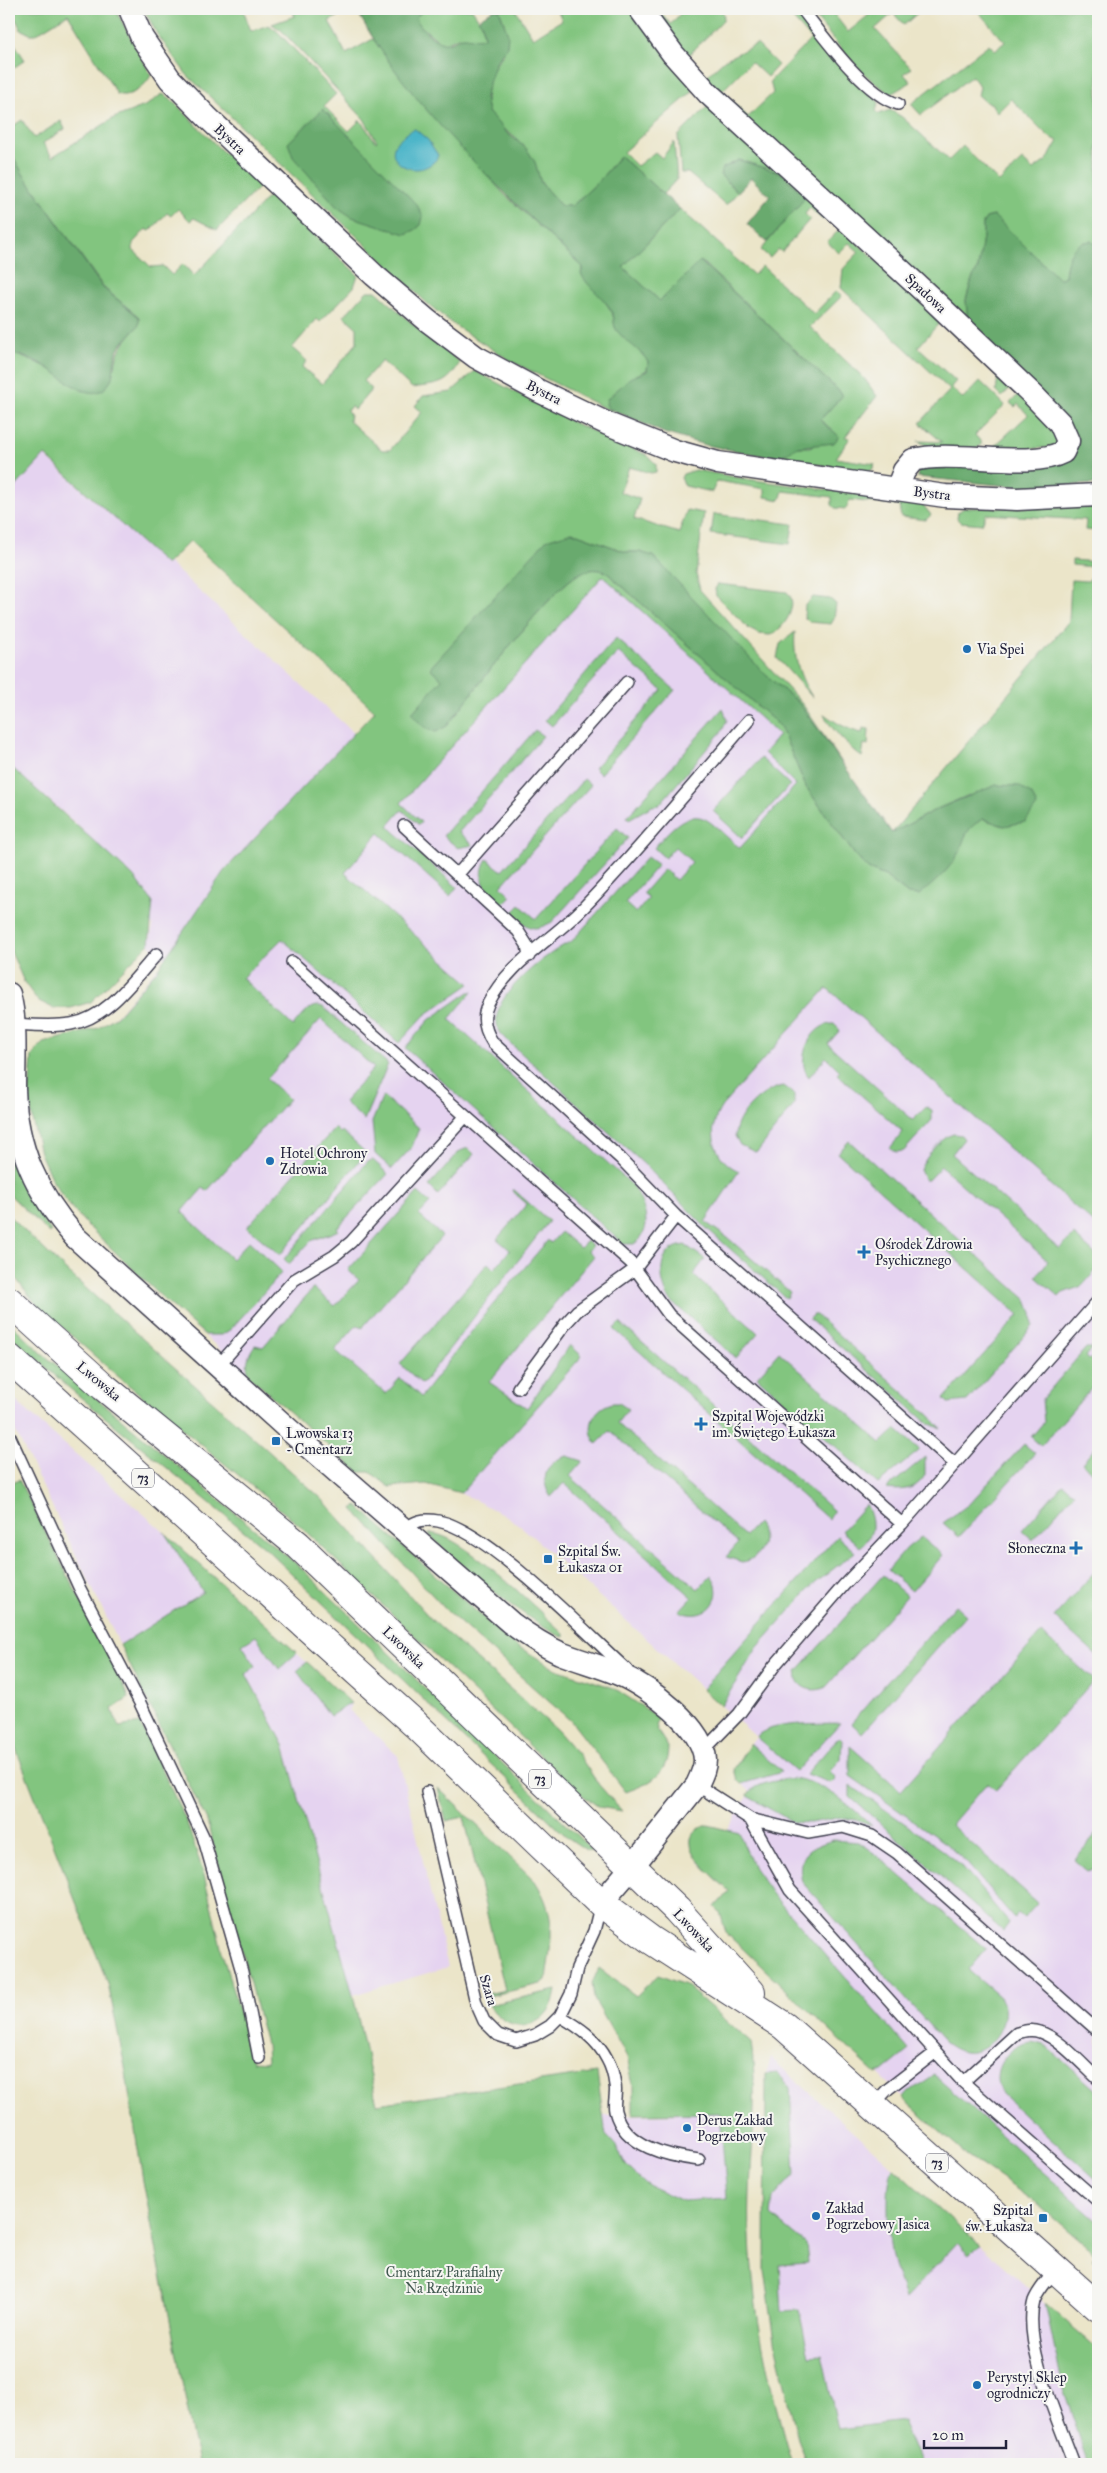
<svg xmlns="http://www.w3.org/2000/svg" width="1107" height="2473" font-family="'IM FELL Great Primer',serif">
  <rect width="100%" height="100%" fill="#f6f6f2"/>
  <filter id="ink" filterUnits="userSpaceOnUse"><feTurbulence type="fractalNoise" baseFrequency=".02" numOctaves="2"/><feDisplacementMap in="SourceGraphic" scale="10" xChannelSelector="R" yChannelSelector="G"/><feConvolveMatrix kernelMatrix="1 2 1 2 8 2 1 2 1" color-interpolation-filters="sRGB"/></filter>
  <filter id="wash" filterUnits="userSpaceOnUse"><feTurbulence type="fractalNoise" baseFrequency=".0096" numOctaves="4" result="noise"/><feDisplacementMap in="SourceGraphic" scale="20" xChannelSelector="R" yChannelSelector="G"/><feGaussianBlur stdDeviation="1.12" result="paint"/><feColorMatrix in="noise" values="0 0 0 0 0 0 0 0 0 0 0 0 0 0 0 0 0 1.4 0 .05"/><feComposite in="paint" operator="in"/></filter>
  <g filter="url(#wash)">
    <rect width="100%" height="100%" fill="#ebe5c9"/>
    <path fill="#e5d3f0" d="M44,455l122,110 3,-2 186,171 -131,137 -35,54 388,-419 222,197 93,130 206,-247v1678l-6,-5 4,-5 -65,-55 -66,-45 -239,-221 -6,-21 -5,-5 14,-16 -30,-29 -9,-22 4,-8 14,-7 20,5 22,-39 -13,-11 -1,-15 20,-28 -233,-209 -15,-11 -41,-21 -26,-10 -15,-2 -36,3 -20,-15h-12l-192,-171 -78,-75 -19,-21 -17,-25 -12,-27 -7,-30 -4,-26 3,-41 11,-13 55,-15 18,-12 49,-57 -16,-15 4,-18 -72,-98 -72,-63v-271z
      M9,1395l155,137 187,171 -2,7 49,46 50,211 -95,28 -69,-250 -81,-153 -83,53 -111,-227z
      M771,2058l274,245 18,85 26,76h-281l-10,-25 -22,-91 -11,-78 1,-196z
      M720,2113l8,85 -45,3 -39,-18 -18,-18 -10,-19 -10,-11 -2,-19z"/>
    <path fill="#82c57f" stroke="#52745d" d="M9,9h106l36,66c-5,11 -21,24 -34,19l-49,-80 -32,20h-6l-10,-5 1,-1z
      M144,9h99l8,22 18,-6 9,7 58,62 -12,12 25,25 11,-11 16,22 1,-1 -13,-22 -83,-89 -9,-6 23,-8 -2,-4 14,-3h27l3,8 -8,4 17,33 27,-15 52,67 79,88 79,73 -2,7 16,16 15,22 5,19 25,21 6,10 -1,8 -17,8 -23,21 1,9 6,5 -103,-52 -57,-36 -26,-21 -241,-229 -30,-41z
      M445,9h27l10,15 2,13 -5,3 -21,-3 -13,6 -5,-1 -23,-19 -1,-6 4,-5z
      M499,9h16l18,29 29,-18 -5,-11h76l60,78 -1,5 -69,60 14,14 18,-14 7,6 12,-16 3,37 -14,15 -43,-38 -22,26 -26,24h-11c-7,-8 -15,-16 -20,-24 -6,-11 -6,-22 -14,-32 -17,-24 -49,-24 -39,-64 3,-12 6,-22 15,-31l1,-33z
      M647,9h9l15,15 9,-10 -5,-5h51l-4,4 2,2 -1,5 -35,36 19,20 17,-16 33,-16 21,21 -11,12 -16,-15 -29,29 26,26 25,-24 -3,-12 41,-42 -27,-30h10l58,69 27,24 -3,9 3,3 11,-4 12,7 47,43 14,-14 36,36 23,-22 11,10 14,-10 11,-19 -10,-5 -37,-37 -14,14 -6,-10h-4l-9,-8 2,-8 -8,-11 -51,39 -10,-11 78,-60 6,6 10,-8 -29,-33h113l9,9v228l-7,-5 -25,27 -1,8 -6,4 -65,-64 -8,2 -3,5v15l-5,30 -6,11 -6,21 2,24 -247,-227z
      M809,9h21l18,23 28,-23h46l-18,16 -11,-12 -18,16 36,39 -7,6 7,8 -20,12c-33,-19 -58,-56 -82,-85z
      M9,35l16,25 -16,11z
      M162,94l8,4 54,55 6,2 31,30 -44,45 -23,-12 -4,3 -12,-12 -7,7 -4,-3 -17,18 -4,-2 -13,14v7l18,17 12,-1 9,9 11,-11 11,12 77,-82 87,81 -4,12 -34,35 -3,-3 -25,29 15,13 -5,6 20,17 35,-41v-15l-13,-12 23,-25h9l49,44 35,27c-13,24 -22,22 -48,26l-30,-27 -19,20 9,8 -18,21 -3,-4 -4,5 3,3 -1,7 33,29h8l32,-38 -7,-6 8,-10 28,-4 24,-21 97,51 75,33 9,9v8l-5,1 -22,-6 -9,25 20,7 -6,20 45,14 8,-23 17,3 -8,61 4,16 103,115 46,68 -50,-70 -32,-27 -127,-124h-14l-54,-20 -142,136 13,11 4,47c28,-37 56,-73 86,-108 13,-14 26,-30 41,-41 10,-7 21,-10 32,-5l174,154 26,61 49,68 13,14 17,7 23,18 11,1 43,-54 8,-15 13,-7 21,7 -35,-31 -32,14 -45,24 177,-212 2,-41 17,1 6,-7v-7l-22,-2v-5l26,2v665l-271,-239 -105,118c-16,23 -9,54 17,65l-34,51 23,16 62,54 -3,7 -83,-73 -58,-60 -146,-132c-3,-7 -5,-16 -2,-23 7,-25 52,-60 74,-70l75,-84 11,8 -33,38 11,10 13,-15 -6,-5 21,-24 12,11 16,-18 -17,-15 -10,11 -11,-10c13,-15 34,-43 56,-26 11,8 19,18 30,26l56,-63 -32,-32 15,-18 -176,-159 -202,227 20,19 -2,3 -17,-15 -14,16 69,61 -7,9 -71,-63 -34,40 125,111 -45,31 -26,28 -117,-104 -40,39 51,48c8,-9 17,-24 30,-19l65,57 -24,56 -20,-18 30,-34 -53,-49 -54,60 22,20 -82,92 -4,-3 -21,24 50,47 17,-18 33,31 -51,57 -9,6h-17l-39,-34 -78,-75 -19,-21 -17,-25 -12,-27 -7,-30 -4,-26 3,-41 11,-13 55,-15 19,-12 40,-46 67,-99 151,-160 -185,-170 -24,24 -121,-110 -36,39v-142l36,14 38,25 32,-23c1,-20 12,-28 23,-43l1,-8 -35,-29 -81,-114 -14,-25v-29l4,6 9,-6 12,18 27,-17 4,8 -22,14 9,14 62,-39 33,-13z
      M707,107l10,2 112,101 -6,10 -13,-12 -5,6 5,5 -28,33 -4,-3 -8,9 -9,-8 45,-54 -25,-23 -42,-13 -16,8 -3,7 18,17 -12,13 -38,-32h-7l-3,-37z
      M680,209l74,66 8,-9 52,48 22,-23 6,5 -32,31 54,51 13,18 -32,41 5,1 -14,20 39,6 -3,6 -6,2 -97,-15h10l19,-10h12l23,-17 -13,-10 23,-25 -142,-134 -41,40 -37,-34z
      M841,228l206,188 12,31 -70,4 39,-36 -10,-11 -3,3 -5,-4 8,-8 -8,-7 -8,9 -6,-6 2,-15 -57,-55 -23,26 38,34 -5,6 12,12 17,-18 25,24 -30,30 7,8 -5,6h-44l-15,-8 24,1 -22,-19 30,-33 -109,-102 2,-19 16,-17 -10,-9 -10,10 -12,-11z
      M696,470l50,9 164,22 13,4 8,10 -5,5 -25,-3 -2,-11 -49,-6 -4,9 -11,-1 -3,-3v-8l-49,-6 -3,9 -15,-3v-8l-48,-8 -5,11 -27,-6 -4,-8 2,-4z
      M1098,506v25l-13,-1 1,-10 -100,-6 -4,10 -22,-2 -3,-3 1,-7 6,-4z
      M714,514l79,10 -3,20 -79,-10z
      M718,584l69,8c13,12 -3,38 -17,43l-11,-1 -10,-5 -33,-33 -1,-7z
      M813,597l17,2 6,5 -2,15 -3,5 -22,-2 -5,-5 1,-12z
      M795,632c-2,25 4,45 18,66l-36,-40 3,-14z
      M616,638l59,52 -75,84 -6,-6 68,-78 -44,-38 -66,74 -7,-6z
      M723,708l4,12 -5,11 -63,74 -7,1 -23,13 -2,-2z
      M824,714c11,8 24,16 38,19l1,-5 6,1 -1,16 -4,-1 -2,13c-8,-4 -37,-35 -38,-43z
      M535,730l8,6 -84,96 14,13 -15,3 -15,-12z
      M761,758l29,27 -48,53 -29,-27z
      M9,765l124,111 20,26 -4,42 -58,58 -20,6h-18l-16,-8 -13,-18 -15,-35z
      M584,779l7,6 -90,101 10,10 -9,9c-15,-14 -27,-26 -15,-46l15,12z
      M617,828l11,10 -76,84c-21,11 -23,6 -40,-9l8,-8 16,14z
      M469,992h3l-23,27 182,165c12,17 25,45 3,60h-11l-218,-196 24,-28z
      M834,1024l6,6 -12,14 85,76 13,-13 6,3v10l-28,31 -8,1 -6,-4 13,-16 -66,-58 3,-3 -14,-14 -17,20c-15,-17 3,-55 25,-53z
      M784,1086l10,8v11l-36,46 -3,1 -15,-7 -5,-9c0,-21 29,-48 49,-50z
      M383,1096l36,32 -7,19 -20,22 -17,-15 -3,-32z
      M335,1128l5,5 2,-2 24,22 -86,102 -33,-28z
      M954,1134l7,1 3,4 -12,15 107,95 15,-14 22,20 2,13 -16,18 -19,7 -4,4 -23,-20 12,-16 -107,-95 -13,14h-3l-5,-10c4,-11 22,-34 34,-36z
      M849,1141l178,159 5,13 1,13 -66,75 -19,2 -4,-4 75,-84 -181,-162z
      M468,1148l6,6 -36,41 -9,-9 31,-35z
      M9,1153c8,29 24,54 42,78l-2,2 -40,-39z
      M373,1160l15,14 -51,54 2,2 -28,11 -22,23 -5,-5 84,-98z
      M513,1189l36,32 -127,163 -22,-20 88,-101 6,6 16,-19 -13,-11 30,-35 -15,-13z
      M418,1192l12,11 -11,12 23,21 -80,92 -5,-3 -22,25 51,44 14,-16 21,19 64,-83 63,-74 3,3 10,-11 19,16 7,-7 5,5 -4,5 6,5 -105,126 38,26 43,-63 12,11 -121,137 -35,-9 -36,3 -20,-15h-12l-109,-96c-4,-11 -1,-22 6,-31l8,2 50,-59 22,18 24,-26 -11,-10z
      M9,1216l61,58 251,224 112,123 124,109 21,24 21,31 23,26 -23,-4 -21,-15 -280,-268 -184,-151 -76,-67 -29,-36z
      M685,1245l20,14 -12,16 65,58 -22,25 -66,-58c-12,-19 -14,-52 15,-55z
      M813,1315h3l114,101 11,13 -15,-7 -117,-103z
      M9,1322l35,33 255,211 294,285 -7,-1 -19,-13 -302,-289 -197,-161 -59,-53z
      M620,1323l214,188 -6,8 -214,-190z
      M1086,1348h7l-8,9 4,3 8,-8 1,1v28l-57,65 -10,-9 13,-15 -2,-23z
      M779,1352l102,91 15,-14 24,21 -42,34 -121,-107z
      M613,1403h6l9,6 -11,14 128,113 12,-13c12,15 5,36 -15,39l-16,-5 12,-14 -128,-112 -13,13c-13,-16 -3,-37 16,-41z
      M1024,1444l11,9 -76,84 -16,-14 26,-19z
      M1098,1445v21l-5,6 -11,-9z
      M567,1456l16,5 -13,15 128,113 13,-14c17,23 -6,49 -32,36l13,-14 -128,-114 -13,14c-12,-17 -5,-36 16,-41z
      M925,1457v18c-8,15 -23,16 -39,14z
      M19,1480l108,212 2,6 -17,11 7,18 21,-4 47,100 17,52 19,81 30,105 14,1 -1,-18 -59,-223 -87,-176 83,-53 -39,-60 133,121 -18,16 -23,-33 -14,9 14,21 -10,8 38,71 69,250 24,109 220,-31 9,62 10,11 10,19 18,18 39,18 44,-3 -7,-85 -87,1v-29l-6,-28 -33,-58 -2,-16 7,-15 37,28 22,-21 27,10 66,57c9,64 -4,130 -1,194 3,79 20,153 42,228h-594l-55,-283 -18,-114 -17,-83 -99,-253v-247z
      M1063,1484l11,9 -41,47 -11,-10z
      M866,1504c8,16 10,31 -6,43l-18,-16z
      M356,1505l156,138 44,26 58,19 41,27 4,4 -3,3 1,8 11,17c0,29 -18,36 -42,45l-55,-71 -123,-109 -95,-103z
      M429,1534c27,-6 113,80 135,100v3c-19,-2 -122,-85 -135,-103z
      M837,1536l18,16 -42,33 -56,63 -36,58 -19,-17z
      M921,1537l22,18 -31,36 -24,-21 19,-22z
      M1098,1568v89l-44,-40z
      M883,1575l24,21 -81,91c-12,7 -33,1 -29,-16z
      M955,1605l11,10 -104,118 -11,-10z
      M1041,1633l53,47 -98,110 -9,-7 -36,42 87,78 -14,15 -6,-5 -4,5 -48,-56 -20,-18 -96,-68v-30l51,45z
      M307,1662l44,41 -21,13 -33,-45z
      M840,1723l-44,48 -40,-34c14,-16 63,-13 84,-14z
      M839,1737l3,3 -1,19 -11,12 6,7 -5,5 -25,-9z
      M750,1744l32,28 -41,12 -4,-4 -3,-11z
      M792,1778c35,5 55,26 80,47l-14,-5 -21,-2 -27,5 -17,-1 -46,-26c8,-14 31,-15 45,-18z
      M850,1785l94,66 18,16 47,56 -6,8 -153,-134z
      M438,1788l97,93c23,36 16,60 11,99l-5,4 -52,12 -2,-2 18,-4 -41,-173 -18,4z
      M708,1825l31,8 15,35 20,28 135,154 -27,22 -6,2 -150,-141 -6,-21 -5,-5 14,-16c-15,-15 -64,-53 -21,-66z
      M1098,1832v35l-11,4 -13,-11z
      M833,1840l25,2 10,6 118,101 -18,21 32,27c13,19 -5,52 -27,55 -11,2 -21,-4 -29,-10l-142,-160c-6,-29 6,-34 31,-42z
      M556,1990c-5,39 -46,48 -67,15z
      M1032,2042l13,3 53,47v89l-96,-87c-15,-22 6,-50 30,-52z
      M777,2073l8,8 5,7 5,86 -22,24 -2,17 35,29 2,19 -29,2 3,46 17,-1 10,46 13,-1 16,74 65,-8 18,43h-113l-10,-25 -22,-91 -11,-78 1,-196z
      M934,2075l164,146v43l-6,-5 4,-5 -65,-55 -66,-45 -62,-55 7,-8z
      M893,2167l87,78 -10,10 -13,-12 -52,56c-4,-14 -10,-28 -13,-42 -4,-18 -7,-74 1,-90z
      M1045,2303l53,46v115h-9l-26,-76z"/>
    <path fill="#69aa6e" stroke="#466654" d="M356,9h89l-21,1 -8,7c2,9 20,26 29,26 8,0 12,-6 19,-6 8,0 13,4 20,0l-2,-13 -4,-5 16,-10h5l9,25 -1,12 -11,16 -7,21 -4,14 3,15 18,20 20,16 9,14 6,21 20,23h11l26,-24 22,-26 60,53 -57,58 37,34 40,-40 143,134 -23,25 19,16 -5,7 -36,4 -19,10h-10l-64,-12 -41,-12 -56,-25 -2,-4 1,-5 23,-21 17,-7 1,-9c-8,-13 -21,-19 -30,-30 -6,-7 -3,-12 -5,-18 -7,-16 -24,-25 -32,-40l2,-7c-79,-74 -176,-162 -227,-258z
      M323,109l94,96 6,12 -2,8 -6,5 -9,4 -54,-17 -15,-10 -44,-50 -5,-14z
      M9,149l14,25 80,114 36,29v8c-8,10 -20,18 -23,30 -3,10 -1,21 -8,30 -17,22 -47,-10 -63,-19 -12,-7 -24,-10 -36,-14z
      M739,160l42,13 25,24 -39,45 -20,-18 23,-28 -19,-18 -13,14 -18,-17 3,-7z
      M994,216l65,63 6,-3c2,-18 6,-33 26,-35l7,5v238l-78,3 -103,-10 1,-7 3,-4 150,-15 -103,-127 -2,-24 6,-21 6,-11 5,-30v-15l3,-5z
      M572,532l54,20h14l13,4 114,120 32,27 93,130 45,-24 59,-24 23,1 13,9 5,11 -12,16 -21,4 -21,-7c-22,12 -16,21 -28,40 -10,15 -22,25 -36,36l-11,-1 -23,-18 -17,-7 -13,-14 -49,-68 -26,-61 -174,-154c-11,-5 -22,-2 -32,5 -15,11 -28,27 -41,41 -30,35 -58,71 -86,108l-11,6c-12,-4 -17,-8 -24,-19l30,-34 -12,-11 116,-128z"/>
    <path fill="#4ab4c8" stroke="#366b82" d="M415,129l13,11 10,15c-1,5 -5,8 -10,11 -23,12 -51,-14 -23,-31 4,-3 5,-5 10,-6z"/>
  </g>
  <g filter="url(#ink)">
    <g fill="none" stroke-linecap="round" stroke-linejoin="round">
      <g stroke="#403f50" stroke-width="14">
        <path id="service" d="M802,9c21,27 63,86 96,95
          M749,720c-55,63 -108,128 -166,188 -31,32 -75,55 -95,96 -7,14 -3,27 5,39l127,115 56,58 279,248
          M404,826l114,105 9,14 2,11
          M457,875l170,-193
          M292,962l339,301 38,52 233,209
          M13,1024c19,1 39,3 58,0 37,-6 62,-44 86,-70
          M218,1366l76,-86 40,-24 17,-14 114,-125
          M518,1388l48,-65 11,-12 58,-42 41,-53
          M9,1435l70,152 61,116 63,133 39,136 17,86
          M403,1530c12,-9 20,-12 35,-9 50,9 148,112 189,149
          M703,1751l36,-37 36,-49 69,-80 58,-61 196,-223
          M697,1785l53,34 58,14 35,-6 29,9 25,17 201,178
          M427,1792l49,211 8,18 14,14 18,6 19,-6 15,-9 10,-10 11,-22 6,-26 17,-37 7,-28
          M750,1819l40,71 173,192 135,119
          M560,2016c19,11 37,23 47,43 4,7 7,18 8,26 2,8 -2,18 0,26 9,36 53,45 84,49
          M963,2082l54,-49c8,-2 15,-4 23,-1 19,6 43,33 58,47
          M873,2105l15,-16 48,-37
          M1056,2269c-7,10 -18,21 -22,32 -12,42 25,121 40,163"/>
      </g>
      <g stroke="#403f50" stroke-width="25">
        <path id="minor" d="M130,9l12,29 28,41 37,38 167,158 54,46 48,36 63,34 69,33 67,27 43,12 227,33 72,3 81,-4
          M640,9l33,45 35,39 222,204 103,98 27,28 8,18 -5,11c-34,18 -109,-3 -150,8l-9,11 -7,18
          M9,994c8,31 5,64 5,95 2,59 22,103 61,148l213,192 223,194c15,11 31,22 49,30 20,8 41,13 61,22 27,12 83,52 84,85 0,9 -4,16 -8,25l-65,82 -31,36"/>
      </g>
      <g stroke="#403f50" stroke-width="30">
        <path id="primary" d="M9,1301l95,86 194,158 379,365 74,82
          M9,1358l406,366 186,179 50,37 133,86 314,281"/>
      </g>
      <use href="#service" stroke="#fff" stroke-width="11"/>
      <use href="#minor" stroke="#fff" stroke-width="22"/>
      <use href="#primary" stroke="#fff" stroke-width="28"/>
    </g>
  </g>
  <g fill="#1f6fb2" stroke="#f6f6f2" stroke-width="2">
    <circle cx="967" cy="649" r="5"/>
    <circle cx="270" cy="1161" r="5"/>
    <path d="M861.5 1244.5h5v5h5v5h-5v5h-5v-5h-5v-5h5z"/>
    <path d="M698.5 1416.5h5v5h5v5h-5v5h-5v-5h-5v-5h5z"/>
    <rect x="271" y="1436" width="10" height="10" rx="2.5"/>
    <path d="M1073.5 1540.5h5v5h5v5h-5v5h-5v-5h-5v-5h5z"/>
    <rect x="543" y="1554" width="10" height="10" rx="2.5"/>
    <circle cx="687" cy="2128" r="5"/>
    <circle cx="816" cy="2216" r="5"/>
    <rect x="1038" y="2213" width="10" height="10" rx="2.5"/>
    <circle cx="977" cy="2385" r="5"/>
  </g>
  <g text-anchor="middle" stroke-width="4" stroke-linejoin="round" paint-order="stroke">
    <g fill="#f6f6f2" stroke="#626272" stroke-width="1">
      <rect x="132" y="1468.5" width="22" height="19" rx="4"/>
      <rect x="529" y="1769.5" width="22" height="19" rx="4"/>
      <rect x="926" y="2153.5" width="22" height="19" rx="4"/>
    </g>
    <g font-size="12" font-weight="bold" fill="#22223b">
      <text x="143" y="1482">73</text>
      <text x="540" y="1783">73</text>
      <text x="937" y="2167">73</text>
    </g>
    <g font-size="14" fill="#22223b" stroke="#f6f6f2">
      <text transform="translate(230 139) rotate(43)" y="5">Bystra</text>
      <text transform="translate(926 293) rotate(43)" y="5">Spadowa</text>
      <text transform="translate(544 392) rotate(27)" y="5">Bystra</text>
      <text transform="translate(932 493) rotate(7)" y="5">Bystra</text>
      <text transform="translate(99 1381) rotate(40)" y="5">Lwowska</text>
      <text transform="translate(404 1647) rotate(44)" y="5">Lwowska</text>
      <text transform="translate(694 1930) rotate(47)" y="5">Lwowska</text>
      <text transform="translate(489 1990) rotate(73)" y="5">Szara</text>
    </g>
    <g font-size="14" fill="#22223b" stroke="#f6f6f2" text-anchor="start">
      <text x="977" y="654">Via Spei</text>
      <text x="280" y="1158">Hotel Ochrony<tspan x="280" dy="16">Zdrowia</tspan></text>
      <text x="875" y="1249">Ośrodek Zdrowia<tspan x="875" dy="16">Psychicznego</tspan></text>
      <text x="712" y="1421">Szpital Wojewódzki<tspan x="712" dy="16">im. Świętego Łukasza</tspan></text>
      <text x="286" y="1438">Lwowska 13<tspan x="286" dy="16">- Cmentarz</tspan></text>
      <text x="1066" y="1553" text-anchor="end">Słoneczna</text>
      <text x="558" y="1556">Szpital Św.<tspan x="558" dy="16">Łukasza 01</tspan></text>
      <text x="697" y="2125">Derus Zakład<tspan x="697" dy="16">Pogrzebowy</tspan></text>
      <text x="826" y="2213">Zakład<tspan x="826" dy="16">Pogrzebowy Jasica</tspan></text>
      <text x="1033" y="2215" text-anchor="end">Szpital<tspan x="1033" dy="16">św. Łukasza</tspan></text>
      <text x="987" y="2382">Perystyl Sklep<tspan x="987" dy="16">ogrodniczy</tspan></text>
    </g>
    <g font-size="14" fill="#445b53" stroke="#f6f6f2">
      <text x="444" y="2277">Cmentarz Parafialny<tspan x="444" dy="16">Na Rzędzinie</tspan></text>
    </g>
  </g>
  <rect width="1107" height="2473" fill="none" stroke="#f6f6f2" stroke-width="30"/>
  <path d="M924 2440v8h82v-8" fill="none" stroke="#22223b" stroke-width="2.5"/>
  <text x="932" y="2440" font-size="15" fill="#22223b" stroke="#f6f6f2" stroke-width="4" paint-order="stroke">20 m</text>
</svg>
